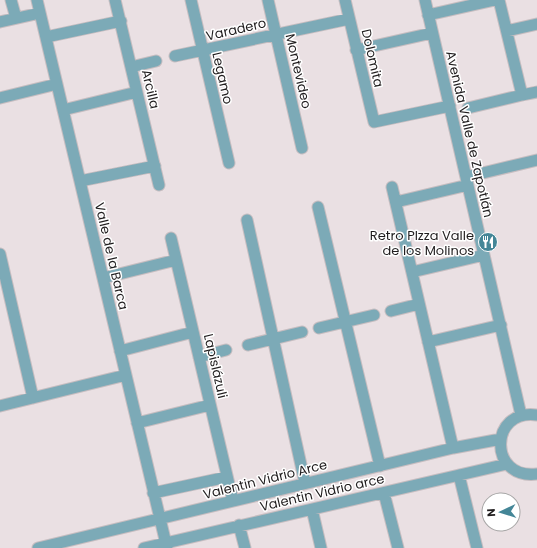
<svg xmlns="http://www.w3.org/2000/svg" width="537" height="548" font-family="Poppins,sans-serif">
  <rect width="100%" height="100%" fill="#eae0e3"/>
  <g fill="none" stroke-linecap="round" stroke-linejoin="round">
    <g stroke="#c6bdc0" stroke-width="13">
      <path id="street" d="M11,0l5,18
        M37,0l130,548
        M115,0l44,185
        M191,0l38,163
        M268,0l34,148
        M345,0l29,122 76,-16
        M425,0l96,415
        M499,0l23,95 15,-3
        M428,15l67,-15
        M0,22l40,-9
        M507,31l30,-7
        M46,37l75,-16
        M356,50l76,-17
        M175,56l174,-37
        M131,67l25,-6
        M0,98l57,-14
        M468,108l54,-13
        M63,110l74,-18
        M466,177l71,-17
        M80,181l75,-15
        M392,187l61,261
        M396,202l72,-17
        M318,207l62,259
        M247,220l58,263
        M171,238l62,263
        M0,254l33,144
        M412,272l72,-17
        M103,278l73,-18
        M391,311l28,-7
        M319,328l55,-13
        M428,342l73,-17
        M248,345l54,-13
        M120,351l73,-19
        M199,357l27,-7
        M0,406l126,-31
        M537,415c-48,-7 -49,65 0,59
        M137,423l73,-18
        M459,475l18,73
        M153,493l74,-16
        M384,493l14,55
        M312,509l9,39
        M239,525l6,23
        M38,548l415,-100 48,-9
        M144,548l363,-84"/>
    </g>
    <use href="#street" stroke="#7caab7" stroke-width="11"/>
  </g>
  <defs>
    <g id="restaurant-disc" transform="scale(1)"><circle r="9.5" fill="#448697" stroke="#fff"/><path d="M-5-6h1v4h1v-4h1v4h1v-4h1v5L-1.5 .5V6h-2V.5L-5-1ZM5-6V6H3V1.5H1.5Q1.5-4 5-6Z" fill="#fff"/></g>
  </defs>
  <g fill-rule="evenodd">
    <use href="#restaurant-disc" x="488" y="242"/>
  </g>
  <g text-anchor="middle" stroke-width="3" stroke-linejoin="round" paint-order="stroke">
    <g font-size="13" fill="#201d1e" stroke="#fff">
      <text transform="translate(236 29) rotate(-13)" y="5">Varadero</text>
      <text transform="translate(373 58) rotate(77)" y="5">Dolomita</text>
      <text transform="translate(299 71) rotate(77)" y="5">Montevideo</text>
      <text transform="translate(223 78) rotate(77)" y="5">Legamo</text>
      <text transform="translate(151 89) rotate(77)" y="5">Arcilla</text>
      <text transform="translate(470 134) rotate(77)" y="5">Avenida Valle de Zapotlán</text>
      <text transform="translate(112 256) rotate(77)" y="5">Valle de la Barca</text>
      <text transform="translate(216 366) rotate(77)" y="5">Lapislázuli</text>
      <text transform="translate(265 479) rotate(-14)" y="5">Valentin Vidrio Arce</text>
      <text transform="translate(322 492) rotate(-13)" y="5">Valentin Vidrio arce</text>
    </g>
    <g font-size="13" fill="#201d1e" stroke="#fff" text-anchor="end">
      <text x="474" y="240">Retro PIzza Valle<tspan x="474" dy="15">de los Molinos</tspan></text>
    </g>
  </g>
  <g transform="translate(501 512) rotate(266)"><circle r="19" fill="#ffffff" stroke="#a6a5a5"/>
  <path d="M0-3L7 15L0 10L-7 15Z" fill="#448697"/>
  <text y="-6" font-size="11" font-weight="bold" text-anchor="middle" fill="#201d1e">N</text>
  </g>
</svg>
